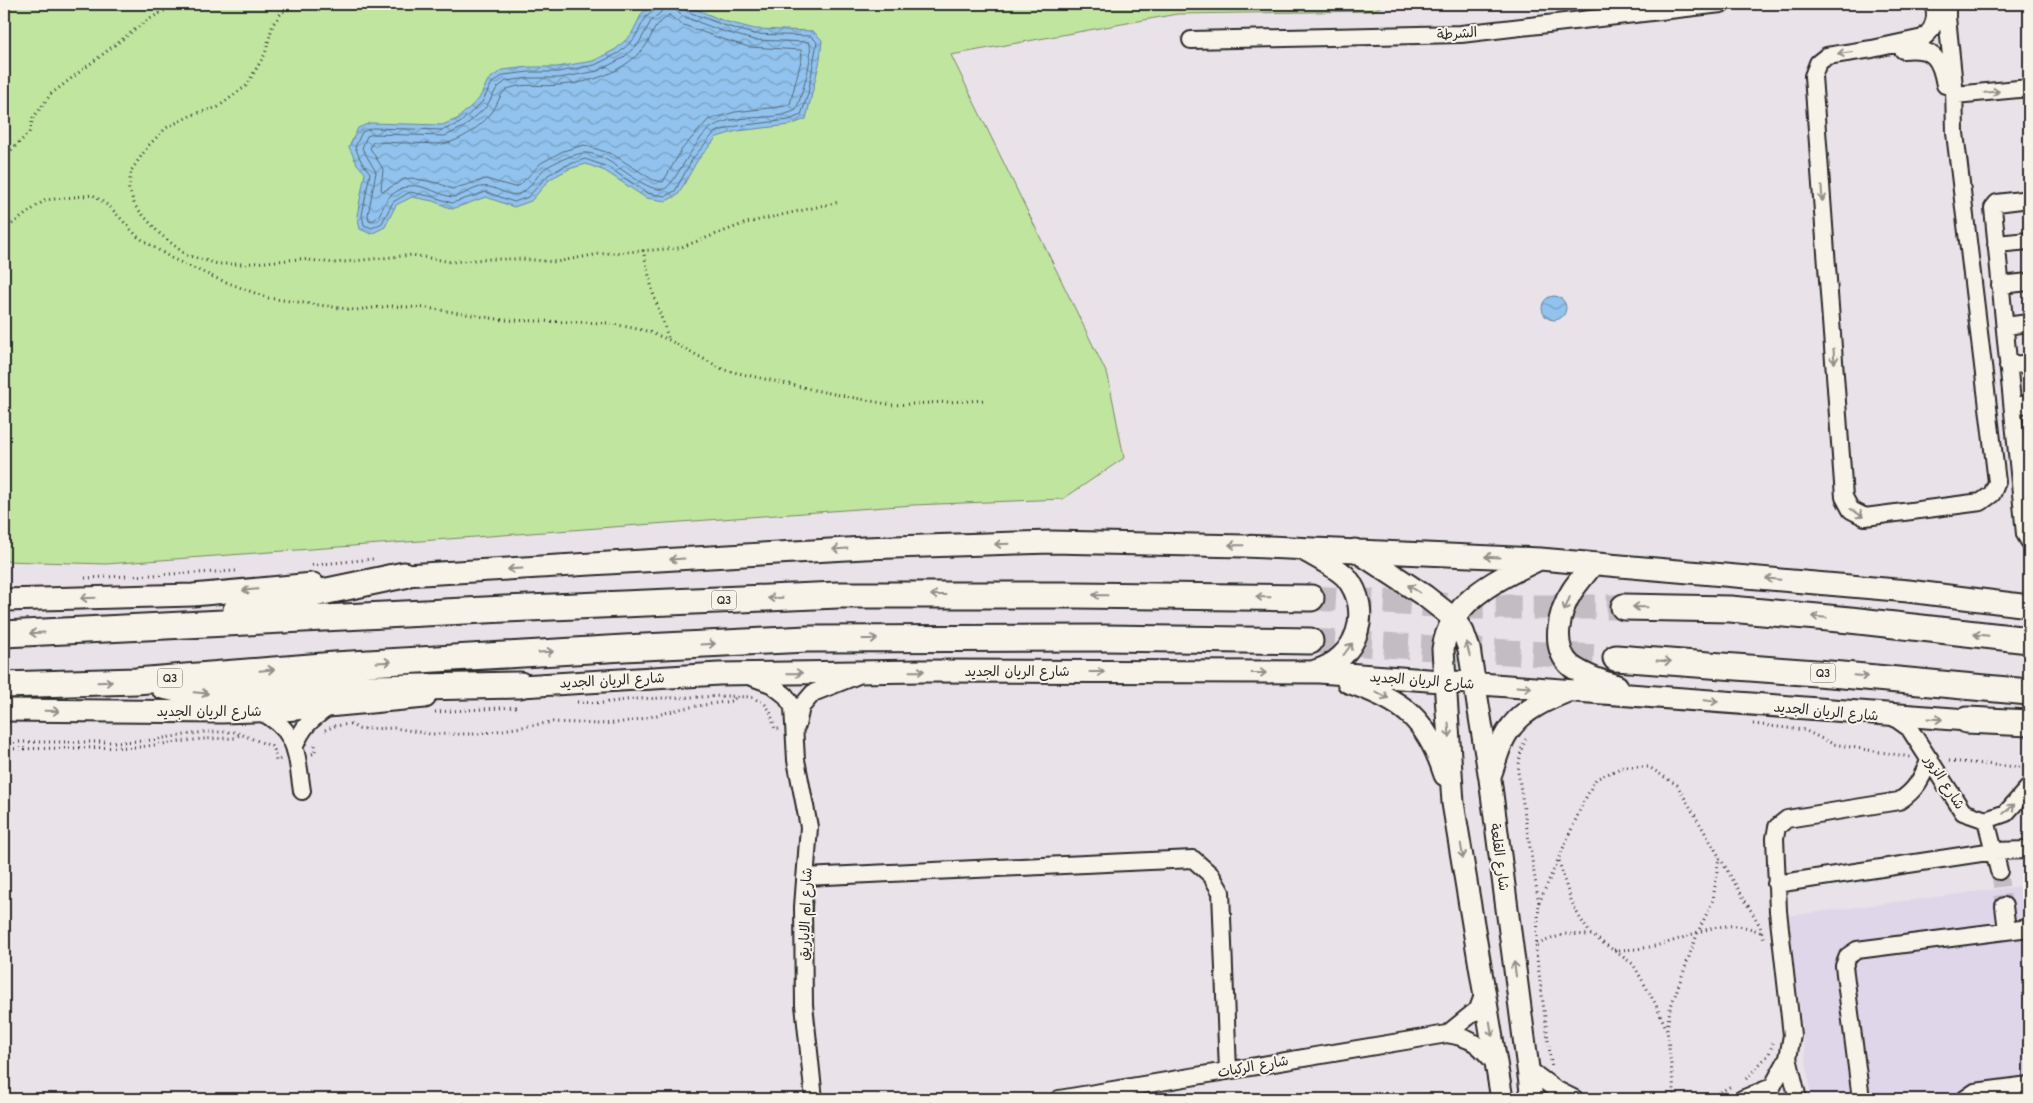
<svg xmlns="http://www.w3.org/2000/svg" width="2033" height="1103" font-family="'Comic Neue','Playpen Sans Arabic',sans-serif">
  <defs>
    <pattern id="water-waves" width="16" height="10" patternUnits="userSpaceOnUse" patternTransform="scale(1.25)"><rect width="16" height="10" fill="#91c3ee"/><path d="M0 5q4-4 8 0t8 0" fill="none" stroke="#779fc1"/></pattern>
  </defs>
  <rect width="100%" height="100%" fill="#e9e2e9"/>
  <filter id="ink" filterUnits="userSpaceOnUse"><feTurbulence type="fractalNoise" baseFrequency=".02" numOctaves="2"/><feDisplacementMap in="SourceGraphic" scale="10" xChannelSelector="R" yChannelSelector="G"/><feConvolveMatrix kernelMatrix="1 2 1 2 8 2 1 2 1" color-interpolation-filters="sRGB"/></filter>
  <g filter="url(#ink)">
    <path fill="#dfd6e9" d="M2029,885v214h-218l-23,-183z"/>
    <path fill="#c0e59f" stroke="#768865" d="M4,4h1381l-12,7 -196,3 -226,41 157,321 16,82 -61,41 -150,6 -807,59 -102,-3z"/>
    <path fill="url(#water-waves)" stroke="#6886a0" d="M655,4l31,1 38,16 31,8 58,2 9,9 -2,20 -14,59 -16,6 -53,6 -20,6 -20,24 -19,34 -12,6 -20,-3 -41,-27 -19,-7 -17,5 -19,10 -19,22 -17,6 -28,-10 -34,12 -19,-8 -21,-4 -16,8 -11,22 -14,7 -11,-5 -3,-13 8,-43 -8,-9 -8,-17 9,-19 12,-5 72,2 15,-6 22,-20 9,-19 14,-10 27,-3h28l36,-6 23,-12 15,-14 11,-22z
      M1542 308a12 12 0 1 1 24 0a12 12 0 1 1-24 0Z"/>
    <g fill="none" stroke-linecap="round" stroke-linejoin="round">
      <path stroke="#546879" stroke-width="1" d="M657,4l-1,5 -10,8 -12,22 -15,14 -24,12 -37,7h-29l-25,3 -12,8 -10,19 -22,21 -17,7 -71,-2 -10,4 -7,15 6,14 9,12 -8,42 2,10 8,3 10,-5 11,-21 17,-10 24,5 18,6 34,-11 28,10 14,-5 20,-22 19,-10 18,-6 23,8 39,26 18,3 10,-5 18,-33 22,-26 22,-6 52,-6 12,-5 7,-21 9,-52 -6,-6 -58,-2 -30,-9 -37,-14 -4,-7
        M663,4l-2,8 -10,9 -12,22 -16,15 -25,13 -39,7h-29l-24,3 -9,7 -11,19 -22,20 -19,9 -72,-2 -6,2 -5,12 14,24 -8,43 1,5 3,1c9,-4 10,-14 15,-21 3,-6 15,-12 22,-14 13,-3 34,11 44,11 12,-1 23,-13 36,-10 12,2 23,13 35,4 7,-4 12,-14 18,-20 7,-7 35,-19 45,-18 25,2 56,40 77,36 9,-1 32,-53 48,-62 25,-15 59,-4 84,-17 5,-13 19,-56 13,-68l-55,-2 -32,-9 -40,-15 -5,-5 -1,-7
        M669,15l12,9 38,14 30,9 52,3 1,7 -12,47 -4,2 -51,6 -27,8 -26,29 -19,33 -10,-2 -41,-26 -28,-9 -21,6 -22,12 -21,22 -6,2 -28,-8 -34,10 -14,-6 -27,-5 -8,2 -19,11 -3,-1 2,-21 -13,-21 3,-6 68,2c18,-1 44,-20 53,-35 5,-7 6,-18 16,-21 15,-5 33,-1 49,-3 32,-2 63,-12 85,-37 5,-6 7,-13 11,-20 3,-5 10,-9 14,-13z"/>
      <path stroke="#c3bdc3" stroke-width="16" stroke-dasharray="16 8" stroke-linecap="butt" d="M1999,871l5,35"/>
      <path stroke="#c3bdc3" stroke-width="25" stroke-dasharray="25 12" stroke-linecap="butt" d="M1311,598l162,9h151
        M1310,641l306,17"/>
      <g stroke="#2b2b2b" stroke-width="20">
        <path id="minor" d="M1933,4c5,14 1,25 -10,34l-51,11 -45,7 -9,7 -5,13 31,421 7,13 14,7 116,-15 11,-8 5,-12 -42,-349 -1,-47 -7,-69v-13
          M1191,40l270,-6 260,-30
          M1903,50c30,-3 37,7 42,35
          M1955,95l74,-7
          M2029,199l-32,4 -4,5 32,326 4,7
          M1996,244l33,-3
          M2000,285l29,-3
          M2005,326l24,-3
          M2008,366l21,-3
          M2013,406l16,-2
          M749,676l22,8 14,11 8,12 3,53 13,67 -6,80 1,98 10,94
          M259,711c39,19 37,41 43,80
          M1892,716l17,12 54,84 23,8 20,-7 23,-26
          M797,725l4,-18 12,-14 43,-17
          M295,746c8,-21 17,-27 35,-40
          M1986,820l13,51
          M805,877l388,-18 18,16 10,17 7,179
          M1776,884l218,-33 35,-1
          M2004,906l3,24
          M1447,1034l31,-25 7,-19
          M1788,1058l10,41
          M1528,1069l27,20 20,10
          M1059,1099l388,-65c27,4 33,12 50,32
          M1742,1099l30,-12 16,-29 4,-23 -14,-124 -3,-73 2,-11 10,-8 112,-18c18,-11 23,-24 31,-42
          M1861,1099l-17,-133 4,-10 9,-6 172,-22
          M1965,1099l10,-7 54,-7"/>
      </g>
      <g stroke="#2b2b2b" stroke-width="25">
        <path id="major" d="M1304,550c14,8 31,16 42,27 28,34 11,83 -31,94
          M1355,550l70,46 28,22 10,14 6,17 21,130 42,320
          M1593,564c-7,9 -15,18 -21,27 -13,20 -22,57 -1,75 14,10 30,15 46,20
          M388,576l476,-28 187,-6 193,4 296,13 368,32 121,15
          M4,600l189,-5 120,-11
          M1348,682c55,18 79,37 97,93
          M505,687l214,-13 203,-3 397,1 648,48
          M4,710l218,2 62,-2 141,-13
          M1490,776c6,-16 10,-36 22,-50 13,-17 36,-27 56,-35
          M1502,1099l-49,-296 -10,-154c7,-49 54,-69 94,-89"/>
      </g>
      <g stroke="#2b2b2b" stroke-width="29">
        <path id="highway" d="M1624,607l106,2 120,11 179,20
          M236,610l168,-35
          M4,634l501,-25 333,-14h239l234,3
          M1616,658l227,17 186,17
          M4,685l132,-4 199,-16 289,-17 183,-9 299,-1 204,3
          M163,686l38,8 173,-6 146,-3
          M1967,720l62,3"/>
      </g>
      <path stroke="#2b2b2b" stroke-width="3" stroke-dasharray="1 4" stroke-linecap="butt" d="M313,4l-16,2 -15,6 -9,12 -8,30 -19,32 -28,21 -26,8 -26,13 -18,18 -17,25 -2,18 6,17 24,27 27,22 32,9h24l58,-5 34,4 78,-8 39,7 35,-3h36l34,3 43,-8 80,-6 67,-25 93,-21
        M4,157l25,-24 4,-15 18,-24 95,-73 30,-17
        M4,230l41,-30 48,-5 17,12 28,30 33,21 47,21 50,19 87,12 36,-4 36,2 77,12 105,3 38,8 22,9 55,30 100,22 68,13 94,-5
        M643,250l10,43 16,47
        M312,565l61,-6
        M85,578l151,-7
        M577,702l25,1 32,-4 92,-3 25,1 14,7 5,7 5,18h4
        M435,712l81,-5
        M350,724l9,5 36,-1 35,6h48l75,-12 47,2 17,-1 29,-5 38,-10 47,-7 7,-5
        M1753,724l51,6 29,14 77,13
        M325,730l10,-4 15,-2
        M1526,739l-5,11 -3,22 21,132 -3,47 16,118
        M4,742h110l30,-1 61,-9h30l36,14 3,4 2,11 5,-2
        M4,749l135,-2 63,-8 33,-1 6,-4
        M312,754l3,-1v-11
        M1949,761l80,7
        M1559,861c8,29 13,49 32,73
        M1539,903l44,-100 13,-24 27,-12h26l28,18 83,141 4,14
        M1537,944l28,-10 27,1 41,29 22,39 12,27 8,69
        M1614,950c33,0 53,-6 84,-18l15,-32 6,-43
        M1667,1029l3,-20 28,-77c24,-7 40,-10 64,1
        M1746,1079l23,-25 4,-11
        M1588,1094l21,5
        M1676,1099l41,-5 14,-8"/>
      <use href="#minor" stroke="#f7f3e8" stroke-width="16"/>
      <use href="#major" stroke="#f7f3e8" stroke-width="21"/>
      <use href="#highway" stroke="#f7f3e8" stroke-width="25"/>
    </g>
    <defs><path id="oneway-shaft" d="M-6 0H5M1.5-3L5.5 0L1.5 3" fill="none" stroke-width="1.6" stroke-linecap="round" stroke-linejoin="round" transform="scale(1.25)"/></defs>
    <g stroke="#918f8a">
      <use href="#oneway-shaft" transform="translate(1845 53) rotate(173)"/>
      <use href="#oneway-shaft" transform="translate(1992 92) rotate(-5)"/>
      <use href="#oneway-shaft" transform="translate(1822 194) rotate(86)"/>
      <use href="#oneway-shaft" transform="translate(1834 356) rotate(86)"/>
      <use href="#oneway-shaft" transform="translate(1857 513) rotate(32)"/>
      <use href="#oneway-shaft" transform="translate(1002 544) rotate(178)"/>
      <use href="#oneway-shaft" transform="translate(1236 545) rotate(-179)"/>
      <use href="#oneway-shaft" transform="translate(840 549) rotate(176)"/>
      <use href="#oneway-shaft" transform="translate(1492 557) rotate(-177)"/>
      <use href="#oneway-shaft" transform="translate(677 559) rotate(176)"/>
      <use href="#oneway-shaft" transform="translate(515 569) rotate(177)"/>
      <use href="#oneway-shaft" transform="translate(1773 579) rotate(-175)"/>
      <use href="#oneway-shaft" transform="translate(1414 589) rotate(-148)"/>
      <use href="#oneway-shaft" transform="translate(250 590) rotate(175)"/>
      <use href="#oneway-shaft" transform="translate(938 595) rotate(180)"/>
      <use href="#oneway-shaft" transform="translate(1100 595) rotate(-179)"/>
      <use href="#oneway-shaft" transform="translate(1263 597) rotate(-179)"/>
      <use href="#oneway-shaft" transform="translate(88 598) rotate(178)"/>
      <use href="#oneway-shaft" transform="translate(775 598) rotate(178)"/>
      <use href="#oneway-shaft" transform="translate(1567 604) rotate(112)"/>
      <use href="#oneway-shaft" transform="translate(1640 607) rotate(-179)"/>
      <use href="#oneway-shaft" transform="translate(1819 617) rotate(-175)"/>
      <use href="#oneway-shaft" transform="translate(37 633) rotate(177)"/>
      <use href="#oneway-shaft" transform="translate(1981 635) rotate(-174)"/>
      <use href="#oneway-shaft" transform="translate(870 639)"/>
      <use href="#oneway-shaft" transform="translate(708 644) rotate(-3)"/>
      <use href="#oneway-shaft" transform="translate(1348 649) rotate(-53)"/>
      <use href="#oneway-shaft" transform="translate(1468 649) rotate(-104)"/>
      <use href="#oneway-shaft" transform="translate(546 652) rotate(-3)"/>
      <use href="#oneway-shaft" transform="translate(1664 661) rotate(4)"/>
      <use href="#oneway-shaft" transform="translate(384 662) rotate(-3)"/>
      <use href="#oneway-shaft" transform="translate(267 670) rotate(-5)"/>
      <use href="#oneway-shaft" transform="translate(917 671) rotate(-1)"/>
      <use href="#oneway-shaft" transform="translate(1097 672)"/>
      <use href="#oneway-shaft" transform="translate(795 673) rotate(-1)"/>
      <use href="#oneway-shaft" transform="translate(1259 673)"/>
      <use href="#oneway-shaft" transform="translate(1861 676) rotate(5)"/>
      <use href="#oneway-shaft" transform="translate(105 682) rotate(-2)"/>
      <use href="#oneway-shaft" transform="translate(1524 687) rotate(4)"/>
      <use href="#oneway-shaft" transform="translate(201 693) rotate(5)"/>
      <use href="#oneway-shaft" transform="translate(1382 695) rotate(27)"/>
      <use href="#oneway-shaft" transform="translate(1711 701) rotate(5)"/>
      <use href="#oneway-shaft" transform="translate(52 711) rotate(1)"/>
      <use href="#oneway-shaft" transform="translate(1935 719) rotate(3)"/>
      <use href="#oneway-shaft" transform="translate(1449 730) rotate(86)"/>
      <use href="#oneway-shaft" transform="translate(2009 809) rotate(-40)"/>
      <use href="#oneway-shaft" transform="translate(1462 851) rotate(80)"/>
      <use href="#oneway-shaft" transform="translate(1515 969) rotate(-98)"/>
      <use href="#oneway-shaft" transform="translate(1491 1029) rotate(81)"/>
    </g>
  </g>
  <g text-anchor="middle" stroke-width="4" stroke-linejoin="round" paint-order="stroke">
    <g fill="#f7f3e8" stroke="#686764" stroke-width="1">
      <rect x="711.5" y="590.5" width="25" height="19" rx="4"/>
      <rect x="1810.5" y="663.5" width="25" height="19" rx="4"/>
      <rect x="157.5" y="668.5" width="25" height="19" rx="4"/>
    </g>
    <g font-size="12" font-weight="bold" fill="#2b2b2b">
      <text x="724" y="604">Q3</text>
      <text x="1823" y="677">Q3</text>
      <text x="170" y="682">Q3</text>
    </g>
    <g font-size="14" fill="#2b2b2b" stroke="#f7f3e8">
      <text transform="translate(1457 33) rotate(-4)" y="5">الشرطة</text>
      <text x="1017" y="676">شارع الريان الجديد</text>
      <text transform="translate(612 680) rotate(-3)" y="5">شارع الريان الجديد</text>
      <text transform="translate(1422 680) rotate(4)" y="5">شارع الريان الجديد</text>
      <text x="209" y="716">شارع الريان الجديد</text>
      <text transform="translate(1826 711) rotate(5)" y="5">شارع الريان الجديد</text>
      <text transform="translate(1945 782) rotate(57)" y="5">شارع الزور</text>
      <text transform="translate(1500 857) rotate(82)" y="5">شارع القلعة</text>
      <text transform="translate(805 914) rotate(-88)" y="5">شارع ام الاباريق</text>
      <text transform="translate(1253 1066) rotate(-10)" y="5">شارع الركيات</text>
    </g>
  </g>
  <rect width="2033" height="1103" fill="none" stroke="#f7f3e8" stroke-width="20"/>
  <rect x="10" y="10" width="2013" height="1083" fill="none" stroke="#2b2b2b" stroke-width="2" filter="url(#ink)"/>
</svg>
